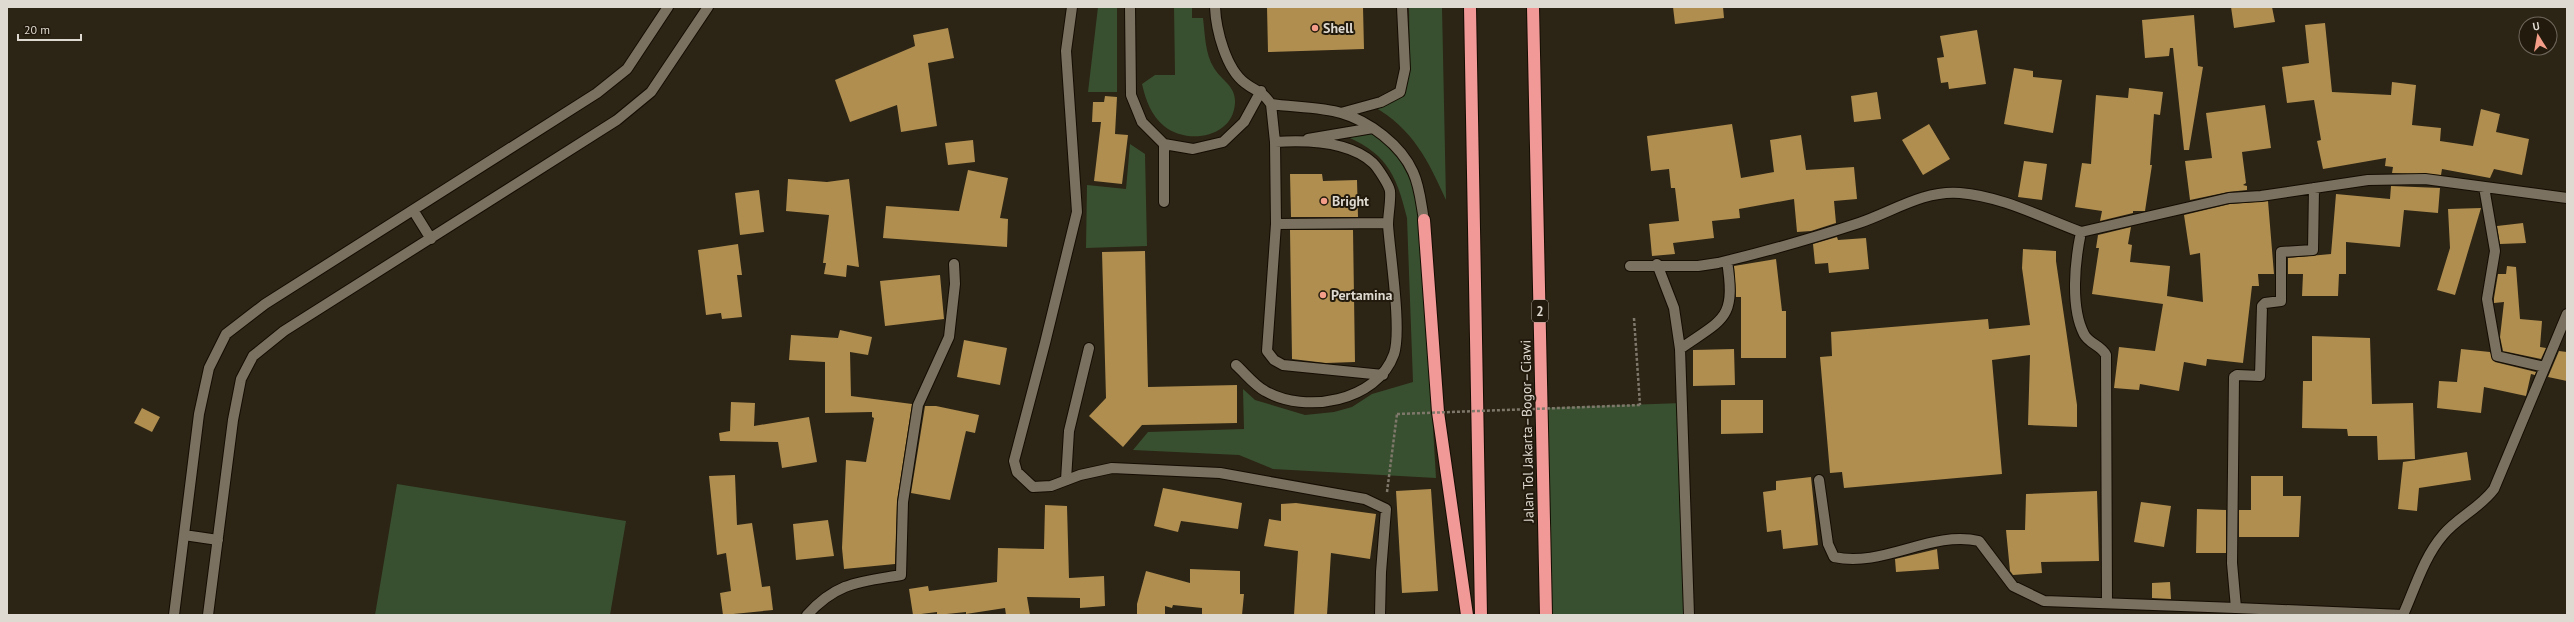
<svg xmlns="http://www.w3.org/2000/svg" width="2574" height="622" font-family="'PT Sans',sans-serif">
  <rect width="100%" height="100%" fill="#2c2415"/>
  <path fill="#38502f" d="M1098,7h19v85h-29z
    M1174,7h18v11h11c2,16 2,36 11,50 8,13 22,18 21,35 -2,35 -48,42 -71,23 -13,-11 -18,-25 -22,-42l13,-9h20z
    M1409,7h33l4,193c-18,-40 -33,-71 -73,-94l22,-14 15,-18z
    M1373,132c28,25 36,40 47,75l16,271 -163,-9 -34,-14 -106,-5 15,-18 96,-3 -1,-40 12,11 50,15 29,-3 18,-5 20,-13 41,-12 -6,-164c-11,-46 -22,-66 -66,-84z
    M1130,144l15,10 2,92 -61,2 1,-63 39,4z
    M1682,403l7,212h-143l-4,-207z
    M397,484l229,37 -16,94h-235z"/>
  <path fill="#af8e50" d="M1267,7h96l1,42 -96,3z
    M1673,7h50l1,11 -49,6z
    M2231,7h41l3,15 -41,6z
    M2194,15l4,51 5,1 -14,83h-5l-11,-102h-3l-1,8 -24,2 -3,-38z
    M2325,23l7,69 59,3 1,-13 24,3 -4,40 29,3 -1,13 33,5 8,-37 19,5 -4,18 33,7 -7,36 -28,-6 -4,9 -48,-9 -1,6 -49,-2 1,-6 -8,-1 1,-8 -63,11 -6,-28 4,-1 -7,-40 -27,3 -5,-36 27,-4 -4,-38z
    M948,28l6,30 -26,5 9,63 -36,6 -4,-27 -47,17 -15,-42 80,-34 -2,-11z
    M1977,30l9,54 -37,5 -1,-7 -7,1 -4,-25 7,-1 -4,-21z
    M2014,68l19,3v6l29,3 -9,53 -49,-9z
    M2129,88l34,4 -3,23 -6,-1 -4,51h2l-7,46h-12v2l-33,8 2,-10 -27,-4 7,-44 9,1 5,-69 32,3z
    M1877,92l4,27 -27,3 -3,-26z
    M1105,96l12,1 -2,37 13,1 -6,49 -28,-3 7,-59h-9l1,-20h11z
    M2265,105l6,43 -29,4 4,31 -3,2 4,1v4l-19,2 -38,8 -5,-39 27,-3 -6,-45z
    M1732,124l9,54 33,-6 -4,-32 31,-5 5,35 48,-3 3,32 -23,2 2,22 -25,8 -14,1 -3,-33 -55,10 1,9 -28,3 2,17 -41,5 2,11 -23,2 -3,-32 30,-3 -4,-33h-4l-2,-19 -18,2 -4,-35z
    M1929,124l21,35 -27,16 -21,-35z
    M973,140l2,22 -27,3 -3,-22z
    M2024,161l23,3 -5,36 -24,-3z
    M968,170l40,8 -8,40 8,1 -1,28 -124,-9 3,-32 73,5z
    M1290,174h32l1,7 34,-1 1,37h-67z
    M788,179l39,3 22,-3 10,88 -12,-2 -1,12 -22,-3 2,-11h-3l6,-48 -43,-4z
    M2391,186l49,2 -2,25 -34,-3 -4,37 -54,-5v32h-7l-1,22h-36l1,-22h-15v-16l43,-4 5,-60 54,5z
    M759,190l5,42 -24,3 -5,-42z
    M2268,201l6,73h-16l1,12h-7l-9,77 -36,-4 -1,7 -22,-4 -5,29 -39,-7 -1,6 -25,-2 5,-41 36,4 8,-47 -71,-10 7,-46h-3l2,-13 33,-8 -3,17 4,1 -2,17 40,4 -3,30 36,6 -3,-49 -10,2 -6,-40 46,-11z
    M2481,208l-26,87 -18,-5 13,-42 -2,-39z
    M2523,223l3,20 -26,1 -3,-18z
    M1290,230h63l2,132 -29,1 -34,-4z
    M1837,237l1,3 28,-2 3,31 -40,4 -1,-10 -13,1 -2,-20z
    M738,244l4,31h-5l5,42 -20,2 -1,-6 -15,2 -8,-65z
    M2023,249l33,2v10l21,144v22l-49,-2 2,-70 -38,5 10,114 -158,14 -2,-16 -12,1 -10,-116 12,-1 -1,-24 157,-13 1,10 41,-4 -8,-57z
    M1145,251l3,136 89,-2v38l-95,2 -19,22 -34,-31 17,-18 -4,-146z
    M1776,259l6,52h4v47h-45v-61h-5l-2,-31z
    M2507,266l9,1 4,52 22,2 -2,26 6,1 -5,11 -38,-8 -3,-14 4,-35 -10,1v-5l4,-24h8z
    M940,275l4,44 -59,7 -5,-45z
    M840,330l32,7 -4,18 -18,-3 1,44 61,8 -15,97 -2,63 -51,5 -2,-21 4,-88 20,2 8,-44 -2,-1v-5l-47,1v-51l-36,-2 2,-25 47,3z
    M2312,336l58,2 2,66 41,-1 2,56 -37,1 -1,-24h-29l-1,-7 -45,-1 1,-47h9z
    M964,340l43,8 -7,37 -43,-8z
    M1734,349l1,36 -42,1v-36z
    M2461,349l29,3 5,10 41,10 -1,3 -4,-1 -5,22 -42,-9 -3,26 -44,-5 2,-27 18,1z
    M2559,351l8,1v29l-19,-4z
    M1721,400h42v33l-42,1z
    M731,402l24,1 -1,23 55,-9 8,45 -35,6 -4,-26 -58,-1 -1,-8 11,-2z
    M925,406h11l43,9 -4,18 -9,-2 -16,69 -39,-7z
    M142,408l18,9 -8,15 -18,-9z
    M2467,452l4,28 -52,8 -2,23 -19,-2 5,-47z
    M735,475l2,50 15,-2 10,64 8,-1 3,24 -50,5 -3,-22 11,-2 -5,-38 -9,2 -8,-79z
    M2251,476h32v20h18l-2,41h-60v-27h12z
    M1811,477l7,68 -35,4 -2,-19 -14,2 -4,-40 13,-2v-9z
    M1163,488l79,15 -4,26 -57,-8 -3,11 -24,-6z
    M1431,489l7,102 -36,2 -6,-102z
    M2097,491l2,70 -58,1 1,11 -29,2 -3,-4 -4,-41h19l1,-36z
    M2141,502l30,4 -7,41 -30,-5z
    M1296,503l80,11 -6,45 -39,-6 -4,62h-33l4,-64 -34,-5 5,-27 12,2v-17z
    M1045,505l22,1 2,72 35,-2 1,30 -25,2v-10l-53,-1 3,18h-24l-1,-7 -39,6v-2l-29,3v-3l-24,3 -4,-26 19,-3 1,5 68,-9 1,-34 46,1z
    M2197,509l29,1v43h-30z
    M828,520l6,36 -38,4 -3,-36z
    M1937,549l2,20 -43,3 -1,-13z
    M1190,569l50,2v23h4l-2,21h-40v-7l-29,-3 -1,3 -7,-2v9h-28v-11l9,-33 44,12z
    M2170,582l1,17 -19,-1v-15z"/>
  <g fill="none" stroke-linecap="round" stroke-linejoin="round">
    <g stroke="#140d02" stroke-width="12">
      <path id="service" d="M1130,7l1,88 11,27 22,22 29,5 30,-7 21,-20 17,-31
        M1215,7c1,23 11,62 30,76 13,10 15,6 26,21 20,3 52,3 70,9 28,8 60,32 72,59 7,15 8,32 11,48
        M1271,104l4,38 1,82 112,-1
        M1341,113l40,-11 19,-10 5,-23 -3,-62
        M1308,139l65,-11
        M1164,144v58
        M1276,224l-9,127 7,9 9,5 100,10
        M1236,365c9,8 18,20 29,26 40,23 112,11 129,-37 8,-24 -4,-100 -6,-129 0,-11 3,-23 2,-34 -1,-6 -12,-23 -17,-28 -24,-22 -68,-23 -98,-21
        M1066,480l3,-49 20,-83
        M1819,480l9,64 6,13c49,11 97,-27 145,-16l34,45 31,15 192,7"/>
    </g>
    <g stroke="#140d02" stroke-width="12">
      <path id="minor" d="M1072,7l-6,44 11,161 -32,131 -31,118 3,11 16,15 18,-1 29,-11 32,-7 108,5 145,26 21,10 -5,63 -1,43
        M2484,187l11,64 -8,48 10,57 48,11
        M2314,188l-1,62 -32,2v49l-16,2 -3,3 -2,70 -23,-1 -3,2 -2,186 4,45 167,7
        M413,210l18,29
        M1657,264l17,44 6,41 9,266
        M1630,266h68l20,-3c47,-11 95,-25 141,-40 33,-11 64,-33 101,-30 41,3 83,25 121,39
        M1680,349c44,-31 56,-29 47,-88
        M184,535l34,5
        M2107,603l-1,-248c-5,-10 -17,-11 -22,-21 -14,-27 -9,-73 -3,-102l148,-34 32,-2 107,-16 57,-1 142,19
        M174,615l25,-201 10,-46 17,-34 39,-30 332,-211 30,-24 41,-62
        M208,615l25,-195 8,-41 12,-23 31,-25 333,-211 34,-28 57,-85
        M807,615c30,-33 52,-33 94,-40l2,-73 15,-97 31,-68 6,-53 -1,-20
        M2403,615c12,-27 21,-58 40,-80 15,-18 37,-27 51,-46l73,-175"/>
    </g>
    <g stroke="#140d02" stroke-width="14">
      <path id="motorway" d="M1470,7l11,608
        M1533,7l13,608
        M1424,220l14,192 29,203"/>
    </g>
    <path stroke="#7e786b" stroke-width="2.5" stroke-dasharray="3 2" stroke-linecap="butt" d="M1634,318l6,87
      M1387,492l10,-78"/>
    <use href="#service" stroke="#7b7160" stroke-width="10"/>
    <use href="#minor" stroke="#7b7160" stroke-width="10"/>
    <use href="#motorway" stroke="#f09997" stroke-width="12"/>
    <path stroke="#7e786b" stroke-width="2.5" stroke-dasharray="3 2" stroke-linecap="butt" d="M1397,414l243,-9"/>
  </g>
  <g fill="#f49e89" stroke="#221a0c" stroke-width="1.5">
    <circle cx="1315" cy="28" r="4"/>
    <circle cx="1324" cy="201" r="4"/>
    <circle cx="1323" cy="295" r="4"/>
  </g>
  <g text-anchor="middle" stroke-width="4" stroke-linejoin="round" paint-order="stroke">
    <rect fill="#221a0c" stroke="#a6a096" stroke-width="1" x="1532" y="300" width="16" height="22" rx="3"/>
    <g font-size="13" font-weight="bold" fill="#dfdad1">
      <text x="1540" y="316">2</text>
    </g>
    <g font-size="14" font-weight="bold" fill="#dfdad1" stroke="#221a0c" text-anchor="start">
      <text x="1323" y="33">Shell</text>
      <text x="1332" y="206">Bright</text>
      <text x="1331" y="300">Pertamina</text>
    </g>
    <g font-size="14" fill="#dfdad1" stroke="#221a0c">
      <text transform="translate(1527 431) rotate(-91)" y="5">Jalan Tol Jakarta–Bogor–Ciawi</text>
    </g>
  </g>
  <rect width="2574" height="622" fill="none" stroke="#dfdad1" stroke-width="16"/>
  <g transform="translate(2538 36) rotate(349)"><circle r="19" fill="#221a0c" stroke="#6e675b"/>
  <path d="M0-3L7 15L0 10L-7 15Z" fill="#f49e89"/>
  <text y="-6" font-size="11" font-weight="bold" text-anchor="middle" fill="#dfdad1">U</text>
  </g>
  <path d="M18 34v6h63v-6" fill="none" stroke="#dfdad1" stroke-width="2"/>
  <text x="24" y="34" font-size="12" fill="#dfdad1" stroke="#221a0c" stroke-width="3" paint-order="stroke">20 m</text>
</svg>
